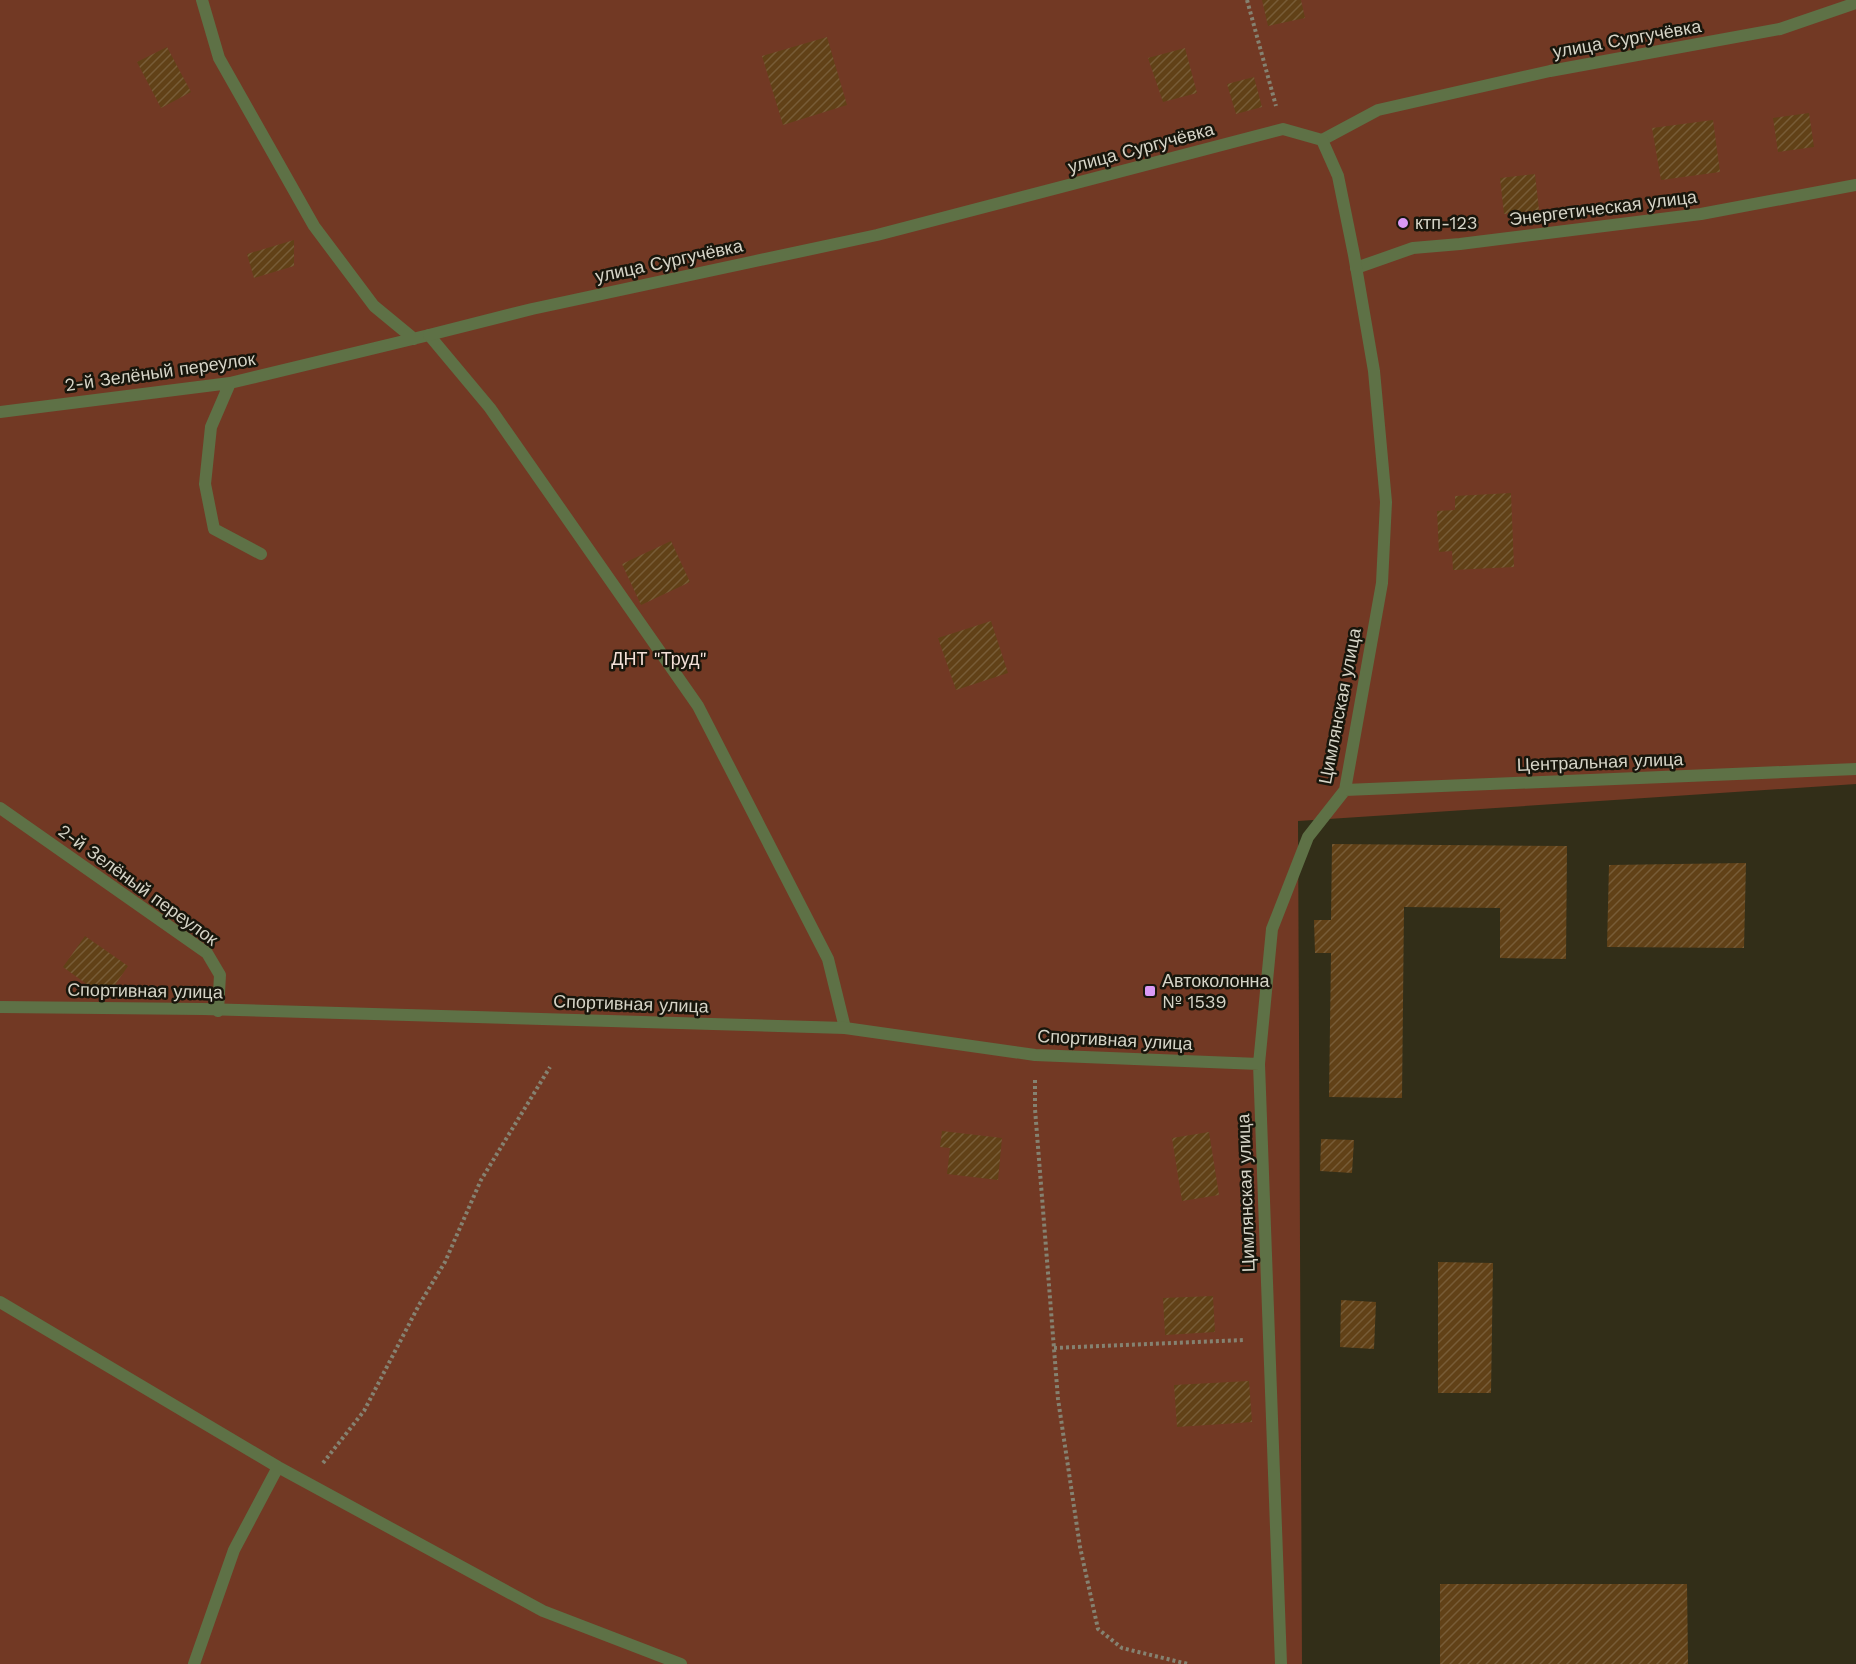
<svg xmlns="http://www.w3.org/2000/svg" width="1856" height="1664" font-family="'Work Sans',sans-serif">
  <defs>
    <pattern id="building-hatch" width="6" height="6" patternUnits="userSpaceOnUse" patternTransform="scale(1.5)"><rect width="6" height="6" fill="#614117"/><path d="M-1 1l2-2M0 6l6-6M5 7l2-2" fill="none" stroke="#775c37"/></pattern>
  </defs>
  <rect width="100%" height="100%" fill="#322e18"/>
  <path fill="#723924" d="M0,0h1856v784l-558,37 4,843h-1302z"/>
  <path fill="url(#building-hatch)" d="M1262,0h39l4,18 -37,8z
    M827,37l20,68 -64,20 -21,-69z
    M167,47l24,45 -30,16 -24,-46z
    M1185,48l12,45 -34,9 -15,-44z
    M1254,77l8,30 -26,7 -9,-30z
    M1809,113l5,34 -36,5 -5,-34z
    M1713,120l7,52 -59,8 -9,-52z
    M1535,174l4,36 -35,4 -4,-36z
    M1400,216l10,4 -4,10 -10,-5z
    M294,240v26l-40,12 -7,-24z
    M1511,493l3,74 -61,3 -1,-19 -13,1 -2,-41 18,-1v-14z
    M671,541l19,41 -49,23 -19,-41z
    M991,621l17,52 -52,17 -18,-52z
    M1332,844l235,2 -1,113 -66,-1v-50l-96,-1 -2,191 -73,-1 2,-144h-16l-1,-33h17z
    M1746,863l-2,85 -137,-1 2,-82z
    M85,936l43,30 -22,32 -43,-31z
    M942,1131l60,7 -4,42 -51,-6 3,-26 -10,-1z
    M1209,1132l10,63 -37,6 -10,-63z
    M1321,1139l33,1 -2,33 -32,-2z
    M1438,1262l55,1 -2,130h-53z
    M1213,1296l2,36 -50,3 -2,-37z
    M1341,1300l35,2 -2,47 -34,-2z
    M1249,1381l3,41 -75,5 -3,-42z
    M1440,1584h247l1,80h-248z"/>
  <g fill="none" stroke-linecap="round" stroke-linejoin="round">
    <path stroke="#858271" stroke-width="4" stroke-dasharray="3 3" stroke-linecap="butt" d="M1247,0l29,106
      M1035,1080v29l23,290 22,148 18,82 24,19 66,16
      M1054,1348l191,-8
      M323,1463l41,-52 55,-106 26,-43 36,-82 69,-113"/>
    <path stroke="#5e7146" stroke-width="12" d="M202,0l17,58 95,168 60,80 40,33
      M1322,140l56,-30 172,-39 230,-42 76,-26
      M1356,268l57,-20 47,-4 241,-30 155,-29
      M230,383l-19,44 -6,57 9,45 47,25
      M0,412l230,-29 199,-48 61,73 208,298 130,253 17,69
      M0,808l207,145 13,22 -2,36
      M0,1302l278,165 265,144 138,53
      M194,1664l40,-114 44,-83"/>
    <path stroke="#5e7146" stroke-width="12" d="M429,335l103,-26 345,-74 406,-106 39,11 16,36 16,79 20,116 12,131 -4,81 -37,207 -37,47 -36,92 -13,135 22,600
      M1345,790l511,-21
      M0,1007l203,2 642,19 190,27 224,9"/>
  </g>
  <g fill="#da9af6" stroke="#18160c" stroke-width="2">
    <circle cx="1403" cy="223" r="6"/>
    <rect x="1144" y="985" width="12" height="12" rx="3"/>
  </g>
  <g text-anchor="middle" stroke-width="5" stroke-linejoin="round" paint-order="stroke">
    <g font-size="18" fill="#d6d4c7" stroke="#18160c">
      <text transform="translate(1627 39) rotate(-10)" y="6">улица Сургучёвка</text>
      <text transform="translate(1141 148) rotate(-15)" y="6">улица Сургучёвка</text>
      <text transform="translate(1603 208) rotate(-7)" y="6">Энергетическая улица</text>
      <text transform="translate(669 261) rotate(-12)" y="6">улица Сургучёвка</text>
      <text transform="translate(160 372) rotate(-8)" y="6">2-й Зелёный переулок</text>
      <text transform="translate(1340 706) rotate(-79)" y="6">Цимлянская улица</text>
      <text transform="translate(1600 762) rotate(-2)" y="6">Центральная улица</text>
      <text transform="translate(138 885) rotate(36)" y="6">2-й Зелёный переулок</text>
      <text transform="translate(145 991) rotate(1)" y="6">Спортивная улица</text>
      <text transform="translate(631 1004) rotate(2)" y="6">Спортивная улица</text>
      <text transform="translate(1115 1040) rotate(3)" y="6">Спортивная улица</text>
      <text transform="translate(1246 1193) rotate(-92)" y="6">Цимлянская улица</text>
    </g>
    <g font-size="18" fill="#d6d4c7" stroke="#18160c" text-anchor="start">
      <text x="1415" y="229">ктп-123</text>
      <text x="1162" y="987">Автоколонна<tspan x="1162" dy="21">№ 1539</tspan></text>
    </g>
    <g font-size="18" fill="#f3e0d8" stroke="#18160c">
      <text x="659" y="665">ДНТ "Труд"</text>
    </g>
  </g>
</svg>
